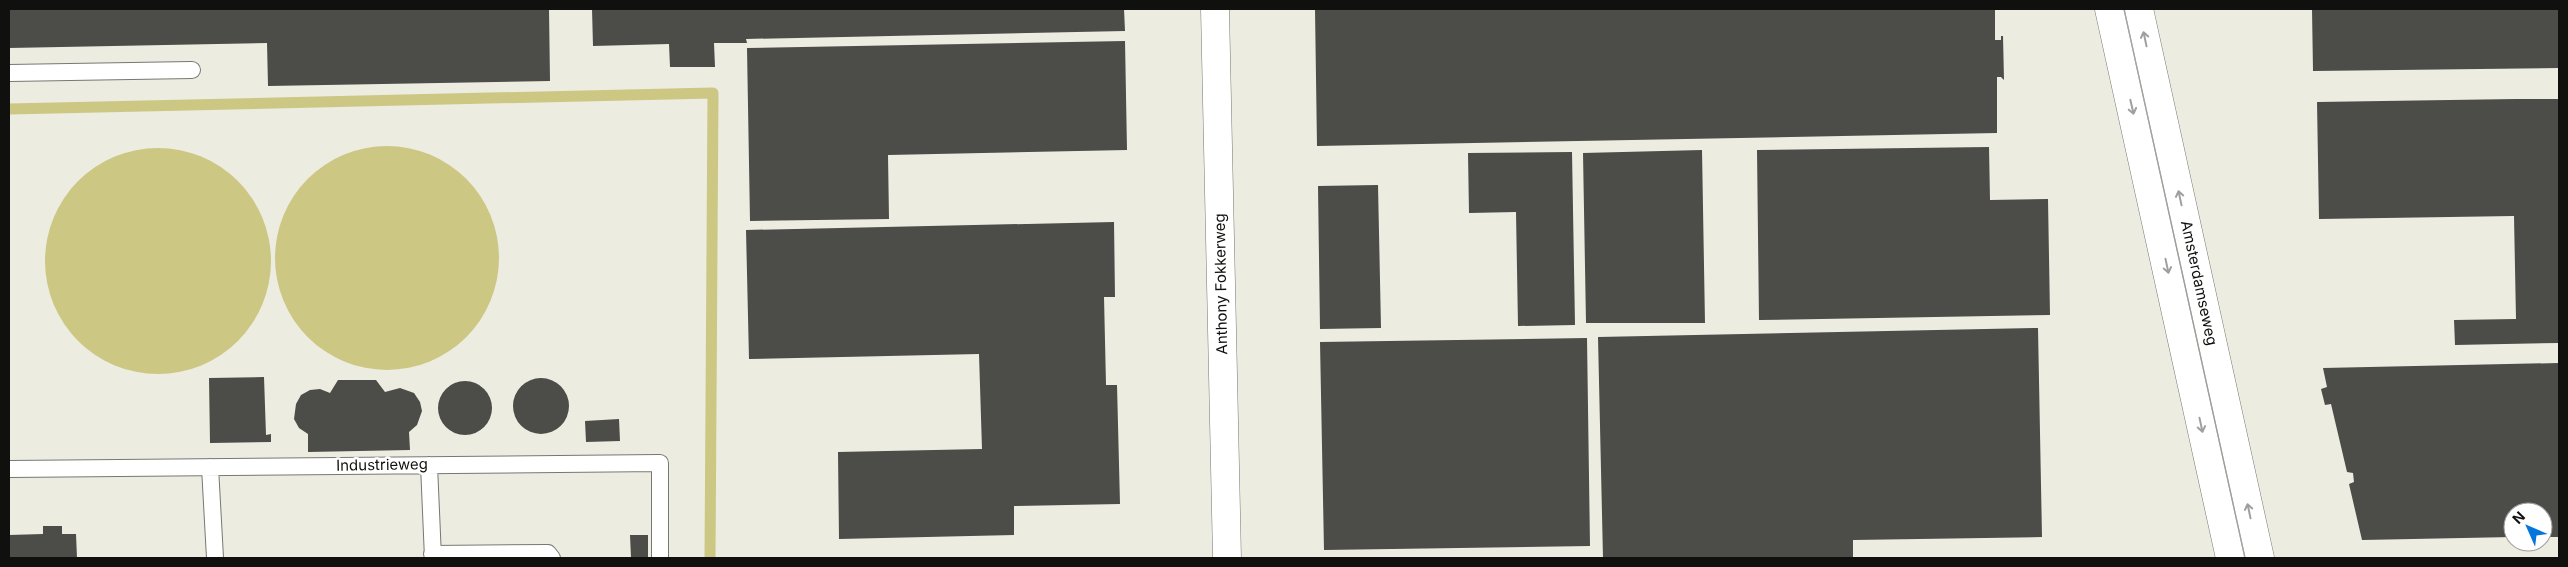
<svg xmlns="http://www.w3.org/2000/svg" width="2568" height="567" font-family="Inter,sans-serif">
  <rect width="100%" height="100%" fill="#f8f7f3"/>
  <path fill="#edece0" fill-rule="evenodd" d="M9,9h2550v549h-2550zM2513,512h30v30h-30z"/>
  <path fill="#cdc784" d="M275 258a112 112 0 1 1 224 0a112 112 0 1 1-224 0Z
    M45 261a113 113 0 1 1 226 0a113 113 0 1 1-226 0Z"/>
  <g fill="none" stroke-linecap="round" stroke-linejoin="round">
    <path stroke="#cdc784" stroke-width="11" d="M9,109l704,-16 -3,465"/>
  </g>
  <path fill="#4c4c48" d="M9,9h540l1,72 -282,5 -1,-43 -258,5z
    M592,9h532l1,22 -379,8 1,4h-33l1,24h-45l-1,-23 -76,2z
    M1315,9h680v31h6v-4h2l1,44 -3,-3h-4v56l-680,13z
    M2312,9h247v59l-246,3z
    M1125,41l2,109 -239,5 1,64 -139,2 -3,-173z
    M2516,99h43v244l-104,2 -1,-25 62,-1 -2,-103 -195,3 -2,-117z
    M1989,147l1,53 58,-1 2,116 -291,5 -2,-170z
    M1702,150l3,173h-119l-3,-170z
    M1572,152l3,173 -57,1 -2,-114 -47,1 -1,-60z
    M1378,185l3,143 -61,1 -2,-143z
    M1114,222l1,75h-11l2,88h11l3,119 -106,2v29l-175,4 -1,-87 144,-3 -3,-95 -230,5 -3,-129z
    M2038,328l4,209 -189,3v18h-250l-5,-221z
    M1587,338l3,208 -266,4 -4,-208z
    M2559,363v174h-16v-25h-30v25l-151,3 -13,-56 5,-2 -1,-9 -6,-1 -16,-68 -6,1 -4,-16 6,-2 -4,-19z
    M264,377l2,58 5,-1v8l-61,1 -1,-65z
    M513 406a28 28 0 1 1 56 0a28 28 0 1 1-56 0Z
    M338,380h38l9,12 15,-4 14,5 6,9 2,9 -5,14 -8,7 1,18 -102,2v-18l-9,-6 -5,-9 2,-15 5,-9 9,-5 10,-1 10,4z
    M438 408a27 27 0 1 1 54 0a27 27 0 1 1-54 0Z
    M619,419l1,22 -34,1 -1,-21z
    M43,526h19v8h14l1,24h-68v-23l34,-1z
    M630,535h18v23h-17z"/>
  <g fill="none" stroke-linecap="round" stroke-linejoin="round">
    <g stroke="#777773" stroke-width="18">
      <path id="service" d="M9,73l183,-3
        M429,465l4,93
        M210,467l5,91
        M9,469l651,-6v95
        M432,554l116,-1 4,5"/>
    </g>
    <g stroke="#777773" stroke-width="29">
      <path id="minor" d="M1215,9l12,549"/>
    </g>
    <g stroke="#777773" stroke-width="29">
      <path id="tertiary" d="M2109,9l121,549
        M2139,9l121,549"/>
    </g>
    <use href="#service" stroke="#fff" stroke-width="16"/>
    <use href="#minor" stroke="#fff" stroke-width="28"/>
    <use href="#tertiary" stroke="#fff" stroke-width="28"/>
  </g>
  <defs><path id="oneway-shaft" d="M-6 0H5M1.5-3L5.5 0L1.5 3" fill="none" stroke-width="1.6" stroke-linecap="round" stroke-linejoin="round" transform="scale(1.25)"/></defs>
  <g stroke="#9f9f9f">
    <use href="#oneway-shaft" transform="translate(2145 39) rotate(-102)"/>
    <use href="#oneway-shaft" transform="translate(2132 107) rotate(77)"/>
    <use href="#oneway-shaft" transform="translate(2180 198) rotate(-102)"/>
    <use href="#oneway-shaft" transform="translate(2167 266) rotate(78)"/>
    <use href="#oneway-shaft" transform="translate(2201 425) rotate(78)"/>
    <use href="#oneway-shaft" transform="translate(2249 511) rotate(-102)"/>
  </g>
  <g text-anchor="middle" stroke-width="5" stroke-linejoin="round" paint-order="stroke">
    <g font-size="15" fill="#10100e" stroke="#fff">
      <text transform="translate(2199 283) rotate(78)" y="5">Amsterdamseweg</text>
      <text transform="translate(1221 284) rotate(-91)" y="5">Anthony Fokkerweg</text>
      <text transform="translate(382 465) rotate(-1)" y="5">Industrieweg</text>
    </g>
  </g>
  <rect width="2568" height="567" fill="none" stroke="#10100e" stroke-width="20"/>
  <g transform="translate(2528 527) rotate(315)"><circle r="24" fill="#ffffff" stroke="#9f9f9f"/>
  <path d="M0-4L9 19L0 12L-9 19Z" fill="#0375dc"/>
  <text y="-8" font-size="14" font-weight="bold" text-anchor="middle" fill="#10100e">N</text>
  </g>
</svg>
